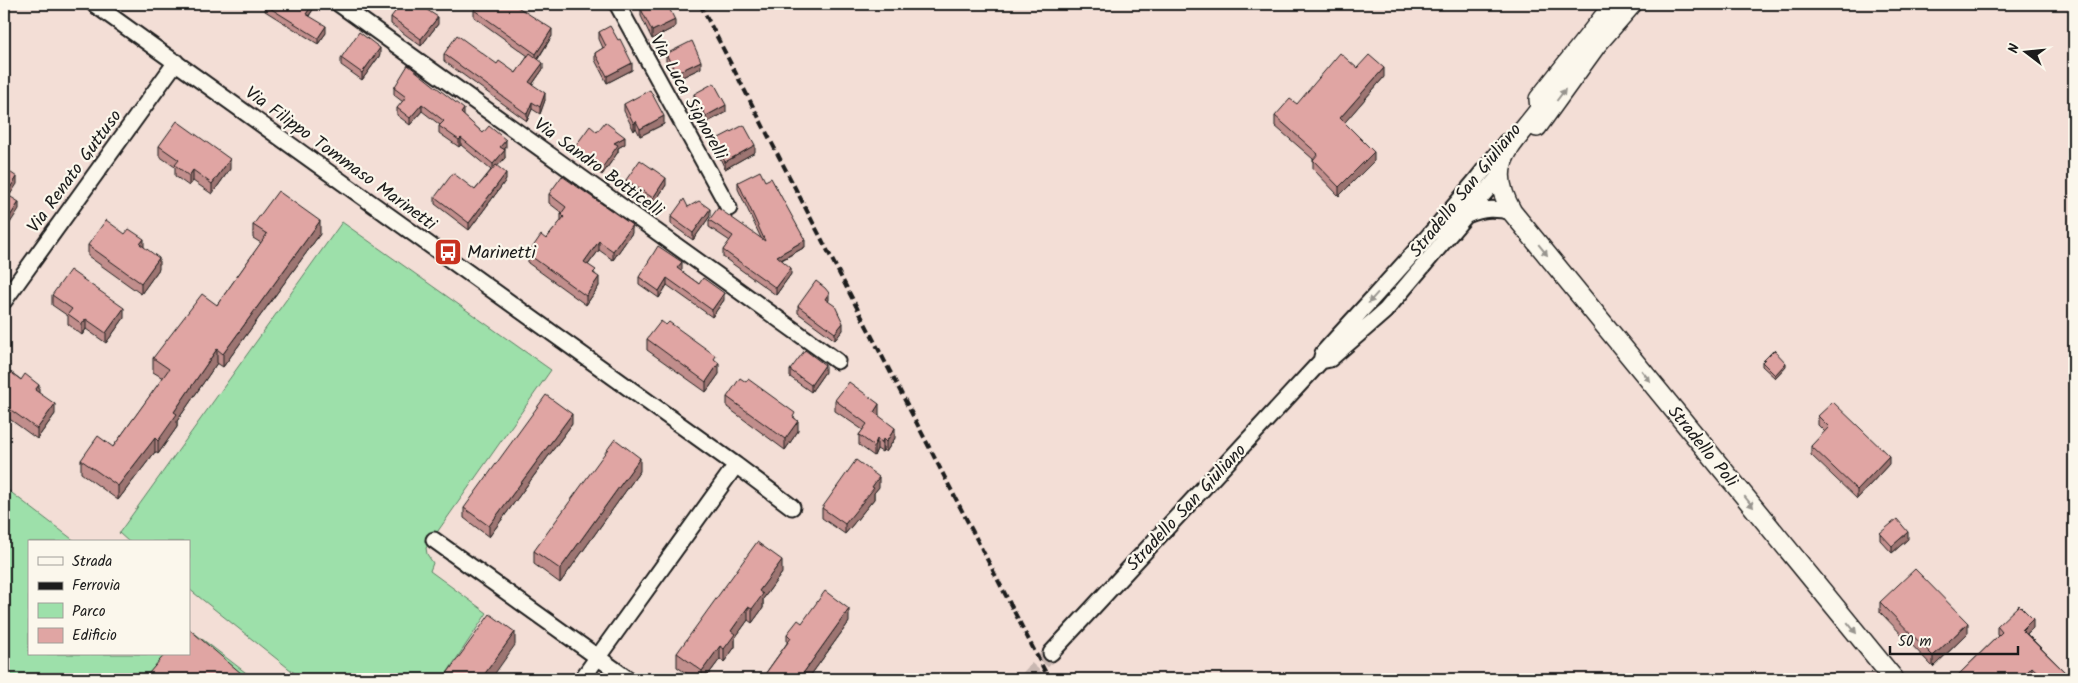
<svg xmlns="http://www.w3.org/2000/svg" width="2078" height="683" font-family="Kalam,sans-serif">
  <rect width="100%" height="100%" fill="#f3ded6"/>
  <filter id="ink" filterUnits="userSpaceOnUse"><feTurbulence type="fractalNoise" baseFrequency=".02" numOctaves="2"/><feDisplacementMap in="SourceGraphic" scale="10" xChannelSelector="R" yChannelSelector="G"/><feConvolveMatrix kernelMatrix="1 2 1 2 8 2 1 2 1" color-interpolation-filters="sRGB"/></filter>
  <g filter="url(#ink)">
    <path fill="#9de0aa" stroke="#5c7e63" d="M342,222l209,148 -125,178 1,6 6,9 -3,8 57,42 -44,66h-141l-113,-90v-47h-60l-10,-9z
      M4,487l72,55h-47v112h160v-25l65,50h-250z"/>
    <g fill="none" stroke-linecap="round" stroke-linejoin="round">
      <path stroke="#c8b7b1" stroke-width="15" stroke-dasharray="15 8" stroke-linecap="butt" d="M1027,679l24,-26"/>
      <g stroke="#1c1c1c" stroke-width="19">
        <path id="minor" d="M94,4l642,461 -154,214
          M339,4l498,357
          M617,4l112,204
          M1467,215c17,-7 28,-7 45,-3
          M4,301l172,-239
          M1321,361l9,-2 55,-48 115,-136
          M736,465l56,42
          M434,540l194,139
          M1051,653l270,-292 2,-8c62,-69 127,-137 183,-211"/>
      </g>
      <g stroke="#1c1c1c" stroke-width="22">
        <path id="tertiary" d="M1614,4l-75,95 1,10c-29,39 -56,54 -28,103l382,467
          M1537,127l60,-83 35,-40"/>
      </g>
      <use href="#minor" stroke="#fbf7ec" stroke-width="15"/>
      <use href="#tertiary" stroke="#fbf7ec" stroke-width="19"/>
      <path stroke="#1c1c1c" stroke-width="4" stroke-dasharray="8 4" stroke-linecap="butt" d="M700,4l349,675"/>
    </g>
    <path fill="#c18e8c" stroke="#1c1c1c" d="M314,4v4l-5,8 17,17 -8,11 -53,-33v-6z
      M641,9l34,18 -23,12 -11,-23z
      M474,10l78,26 -14,23 5,10 -11,16 13,15 -5,14 -8,-5 -5,12 -83,-60v-7l53,10 19,9 12,-17 -54,-39z
      M391,17l47,7 -17,22 -30,-22z
      M599,32l19,8 14,30 -25,13 -12,-23v-7l8,-5 -4,-9z
      M666,54l35,14 -25,12 -10,-19z
      M380,55l-18,25 -21,-15v-7z
      M1357,68l27,9 -40,46 30,38 -35,35 -26,-27v-10l-38,-33v-10l22,-12z
      M394,88l70,28 19,17 23,14 -2,3 1,8 -8,8 9,14 -37,50 -34,-26v-7l40,-7 16,-20 -30,-25 -2,2 -20,-14v-7l1,-1 -18,-14 -12,14 -13,-10v-7l6,-6 -9,-7z
      M694,94l32,18 -20,11 -12,-22z
      M624,104l40,20 -24,12 -4,-8 -2,3 -10,-20z
      M597,132l28,12 -7,4v4l-16,23 -28,-20v-7z
      M715,140l40,12 -30,17 -10,-22z
      M159,146l71,23 -18,25 -19,-13 -4,5 -14,-10v-9l-16,-11z
      M626,180l40,5 -13,20 -27,-18z
      M765,181l40,66 -23,13 9,14 -15,21 -53,-38v-7l7,-9 -21,-14v-7l52,18 -23,-49v-7z
      M549,194l83,39 -19,27 -14,-10 -11,15 8,10 3,11 -13,19 -58,-42v-9l18,-15 15,-18v-7l1,-1 -13,-10z
      M688,207l22,9 -17,24 -22,-16v-7z
      M253,225l67,9 -97,133 -6,-4 -40,58v6l-19,27 -3,-2 -37,48 -37,-27v-13l32,-13 50,-69 -10,-6v-14l64,-53 44,-62 -8,-5z
      M88,245l56,2 15,22 -18,25 -53,-38z
      M682,269l-2,1 19,14 25,16 -12,17 -45,-32 -8,13 -20,-14v-7z
      M52,295l72,23 -18,25 -20,-14 -4,6 -14,-11v-8l-16,-11z
      M829,300l-1,1 15,29 -8,10 -37,-27v-7z
      M647,339l69,22 3,13 -13,18 -59,-42z
      M1762,362l24,4 -11,12 -13,-12z
      M4,367l35,26 16,21 -18,25 -33,-24z
      M790,370l35,2 -14,20 -21,-15z
      M727,397l68,21 3,13 -13,19 -58,-43z
      M835,400l44,14v2l16,22 -9,14 -3,-2 -1,2 -5,-3 -3,7 -15,-11v-10l4,-5 -28,-19z
      M1818,416l71,48 -32,35 -46,-44v-9l14,-14 -7,-7z
      M572,424l-83,113 -25,-19v-10z
      M640,471l-80,112 -26,-19v-13z
      M879,487l-5,6v6l-29,35 -23,-16v-10z
      M1880,533l28,6 -16,14 -12,-13z
      M782,573l-19,26v9l-11,15 -4,-3 -13,18v9l-11,15 -4,-3 -15,20h-10l-18,-12v-14z
      M1880,602l88,31 -35,34 -53,-55z
      M849,622l-41,57h-53l8,-2 24,-34v-9l15,-11z
      M1997,626l36,2 -6,6 45,45h-36l-4,-3 -3,3h-75l44,-43 -1,-1z"/>
    <path fill="#9d7472" stroke="#1c1c1c" d="M313,4h1v4l-8,12v-6z
      M438,17v7l-17,22v-7z
      M675,20v7l-23,12v-8z
      M326,26v7l-8,11v-6z
      M552,29v7l-16,25v-7z
      M380,48v7l-18,25v-7z
      M701,61v7l-25,12v-7z
      M543,63v6l-14,20v-7z
      M632,63v7l-25,13v-7z
      M1384,68v9l-44,51v-10z
      M545,93v7l-5,14v-7z
      M532,102v7l-5,12v-7z
      M10,104v9l-6,10v-9z
      M422,104v7l-12,14v-7z
      M726,105v7l-20,11v-7z
      M464,109v7l-3,-3z
      M664,116v8l-24,12v-7z
      M636,121v7l-2,3v-7z
      M625,137v7l-7,4v4l-16,23v-7l12,-25z
      M461,138v7l-2,2v-7z
      M506,140v7l-6,7v-7z
      M755,145v7l-30,17v-7z
      M505,150v8l-12,13v-7z
      M1374,152v9l-35,35v-9z
      M230,159v10l-18,25v-10z
      M193,170v11l-4,5v-10z
      M506,173v7l-37,50v-7z
      M17,177v7l-11,17v-7z
      M666,178v7l-13,20v-7z
      M19,202v7l-14,22v-7z
      M710,209v7l-17,24v-7z
      M320,221v13l-97,133v-13z
      M632,225v8l-19,27v-9z
      M144,239v10l-4,-5z
      M805,240v7l-28,15v-6z
      M599,241v9l-15,20v-8z
      M159,258v11l-18,25v-11z
      M682,262v7l-5,6v-7z
      M791,268v6l-15,21v-7z
      M599,277v9l-13,19v-9z
      M667,278v7l-8,13v-7z
      M724,293v7l-12,17v-7z
      M829,293v7l-4,6v-7z
      M124,308v10l-18,25v-10z
      M86,319v10l-4,6v-11z
      M843,323v7l-8,10v-7z
      M217,349v14l-40,58v6l-19,27v-13l16,-29z
      M719,363v11l-13,18v-10z
      M1786,363v3l-11,12v-3z
      M825,365v7l-14,20v-7z
      M39,385v10l-4,-5z
      M55,404v10l-18,25v-10z
      M879,404v10l-5,9v-11z
      M572,414v10l-83,113v-11z
      M798,421v10l-13,19v-11z
      M895,428v10l-9,14v-10z
      M155,438v14l-37,48v-14z
      M877,439v10l-3,7v-10z
      M883,439v11l-1,2v-10z
      M1889,456v8l-32,35v-9z
      M640,458v13l-80,112v-14z
      M879,477v10l-5,6v6l-29,35v-10z
      M1908,532v7l-16,14v-7z
      M782,560v13l-19,26v9l-11,15v-14l7,-18z
      M748,607v13l-13,18v9l-11,15v-13l7,-18z
      M849,609v13l-41,57h-9z
      M2033,619v9l-11,10v-8z
      M1968,623v10l-35,34v-11z
      M515,632v13l-24,34h-10z
      M720,646v13l-15,20h-3v-8z
      M2032,667v9l-3,3h-9z"/>
    <path fill="#e0a5a3" stroke="#1c1c1c" d="M266,4h47l-7,10 20,12 -8,12 -53,-33z
      M401,4h17l20,13 -17,22 -30,-22z
      M478,4h35l39,25 -16,25 -62,-44z
      M651,4h16l8,16 -23,11 -11,-22z
      M610,26l8,14 2,-1 12,24 -25,13 -12,-23 11,-7 -7,-14z
      M359,32l21,16 -18,25 -21,-15z
      M457,35l40,29 2,-3 17,12 14,-20 13,10 -14,19 16,11 -5,14 -8,-5 -5,12 -83,-60z
      M692,41l9,20 -25,12 -10,-19z
      M1340,53l17,15 12,-13 15,13 -44,50 34,34 -35,35 -26,-27 5,-6 -43,-38 15,-17 7,5z
      M408,65l56,44 -3,4 22,20 6,-7 17,14 -6,7 5,3 -12,14 -32,-26 -2,2 -20,-14 5,-5 -22,-17 -12,14 -13,-10 9,-11 -12,-9z
      M714,83l12,22 -20,11 -12,-22z
      M650,90l14,26 -24,13 -4,-8 -2,3 -10,-20z
      M4,100l6,4 -6,10z
      M177,121l53,38 -18,25 -19,-14 -4,6 -14,-11 4,-5 -20,-14z
      M605,122l20,15 -11,6 4,2 -16,23 -28,-20 16,-22 7,6z
      M744,125l11,20 -30,17 -10,-22z
      M640,160l26,18 -13,20 -27,-18z
      M496,165l10,8 -37,50 -34,-26 18,-24 22,17z
      M4,168l13,9 -11,17 13,8 -14,22 -1,-1z
      M760,171l5,10 6,-3 34,62 -28,16 14,12 -15,20 -53,-38 10,-14 -24,-16 9,-12 47,33 -27,-59z
      M562,176l70,49 -19,26 -14,-10 -15,21 12,8 -3,3 6,4 -13,19 -58,-42 13,-19 5,4 18,-22 -3,-3 5,-7 -17,-13z
      M278,191l42,30 -97,133 -6,-5 -43,63 3,2 -19,27 -3,-3 -37,48 -37,-26 17,-24 15,11 56,-78 -16,-11 49,-64 15,11 50,-71 -14,-9z
      M684,199l4,8 11,-6 11,8 -17,24 -22,-16z
      M106,220l19,14 4,-5 15,10 -4,5 19,14 -18,25 -53,-38z
      M658,246l24,16 -5,6 22,16 4,-6 21,15 -12,17 -45,-32 -8,13 -20,-14z
      M70,270l54,38 -18,25 -20,-14 -4,5 -14,-10 4,-5 -20,-14z
      M816,281l9,7 4,5 -4,6 10,7 8,17 -8,10 -37,-27z
      M661,321l5,4 3,-3 47,34 -2,3 5,4 -13,19 -59,-43z
      M805,350l20,15 -14,20 -21,-15z
      M1774,350l12,13 -11,12 -13,-13z
      M4,367l17,13 4,-6 14,11 -4,5 20,14 -18,25 -33,-24z
      M740,378l6,4 2,-3 47,34 -2,4 5,4 -13,18 -58,-42z
      M849,382l30,22 -5,8 21,16 -9,14 -3,-3 -1,3 -5,-3 -3,7 -15,-11 8,-11 -32,-24z
      M546,395l26,19 -83,112 -25,-18z
      M1833,402l56,54 -32,34 -46,-44 18,-19 -11,-11z
      M615,439l25,19 -80,111 -26,-18z
      M856,460l23,17 -7,10 2,1 -29,36 -23,-16z
      M1897,519l11,13 -16,14 -12,-13z
      M757,542l25,18 -23,31 4,3 -11,15 -4,-2 -17,24 4,3 -11,15 -4,-3 -18,25 -25,-18z
      M1915,569l53,54 -35,33 -53,-54z
      M825,591l24,18 -50,70h-44l4,-4 4,2 28,-39 -4,-4 11,-14 4,3z
      M2019,605l14,14 -11,11 50,49h-27l-13,-12 -12,12h-66l48,-47 -5,-6z
      M490,614l25,18 -34,47h-38z
      M189,629l59,50h-104l21,-25h24z"/>
    <defs><path id="oneway-solid" d="M-6-.8H1V-3.2L6.5 0L1 3.2V.8H-6Z" transform="scale(1.25)"/></defs>
    <g fill="#97948e">
      <use href="#oneway-solid" transform="translate(1561 95) rotate(-53)"/>
      <use href="#oneway-solid" transform="translate(1543 250) rotate(51)"/>
      <use href="#oneway-solid" transform="translate(1373 298) rotate(132)"/>
      <use href="#oneway-solid" transform="translate(1646 376) rotate(51)"/>
      <use href="#oneway-solid" transform="translate(1749 502) rotate(51)"/>
      <use href="#oneway-solid" transform="translate(1852 628) rotate(51)"/>
    </g>
  </g>
  <defs>
    <g id="bus-square" transform="scale(1.4375)"><rect x="-9" y="-9" width="18" height="18" rx="4" fill="#c8321e" stroke="#fbf7ec"/><path d="M-5-6H5V4H4V6H2V4H-2V6H-4V4H-5ZM-3.5-4V0h7V-4ZM-3.5 1.2v1.5H-2V1.2ZM2 1.2v1.5H3.5V1.2Z" fill="#fff"/></g>
  </defs>
  <g fill-rule="evenodd">
    <use href="#bus-square" x="448" y="252"/>
  </g>
  <g text-anchor="middle" stroke-width="4.5" stroke-linejoin="round" paint-order="stroke">
    <g font-size="18" fill="#1c1c1c" stroke="#fbf7ec">
      <text transform="translate(689 97) rotate(61)" y="6">Via Luca Signorelli</text>
      <text transform="translate(341 158) rotate(36)" y="6">Via Filippo Tommaso Marinetti</text>
      <text transform="translate(599 167) rotate(36)" y="6">Via Sandro Botticelli</text>
      <text transform="translate(74 171) rotate(-54)" y="6">Via Renato Guttuso</text>
      <text transform="translate(1465 190) rotate(-51)" y="6">Stradello San Giuliano</text>
      <text transform="translate(1703 446) rotate(51)" y="6">Stradello Poli</text>
      <text transform="translate(1186 507) rotate(-47)" y="6">Stradello San Giuliano</text>
    </g>
    <g font-size="18" fill="#1c1c1c" stroke="#fbf7ec" text-anchor="start">
      <text x="467" y="258">Marinetti</text>
    </g>
  </g>
  <rect width="2078" height="683" fill="none" stroke="#fbf7ec" stroke-width="20"/>
  <rect x="10" y="10" width="2058" height="663" fill="none" stroke="#1c1c1c" stroke-width="2" filter="url(#ink)"/>
  <rect x="28" y="540" width="162" height="115" fill="#fbf7ec" stroke="#a29f99"/>
  <rect x="38" y="557" width="25" height="8" fill="#fbf7ec" stroke="#a29f99"/>
  <text x="72" y="566" font-size="15" fill="#1c1c1c">Strada</text>
  <rect x="38" y="582" width="25" height="8" fill="#1c1c1c" stroke="#a29f99"/>
  <text x="72" y="590" font-size="15" fill="#1c1c1c">Ferrovia</text>
  <rect x="38" y="603" width="25" height="15" fill="#9de0aa" stroke="#a29f99"/>
  <text x="72" y="616" font-size="15" fill="#1c1c1c">Parco</text>
  <rect x="38" y="628" width="25" height="15" fill="#e0a5a3" stroke="#a29f99"/>
  <text x="72" y="640" font-size="15" fill="#1c1c1c">Edificio</text>
  <g transform="translate(2026 52) rotate(286)" stroke="#fbf7ec" stroke-width="4" paint-order="stroke">
  <path d="M0-4L9 19L0 12L-9 19Z" fill="#1c1c1c"/>
  <text y="-8" font-size="14" font-weight="bold" text-anchor="middle" fill="#1c1c1c">N</text>
  </g>
  <path d="M1890 646v8h128v-8" fill="none" stroke="#1c1c1c" stroke-width="2.5"/>
  <text x="1898" y="646" font-size="15" fill="#1c1c1c" stroke="#fbf7ec" stroke-width="4" paint-order="stroke">50 m</text>
</svg>
